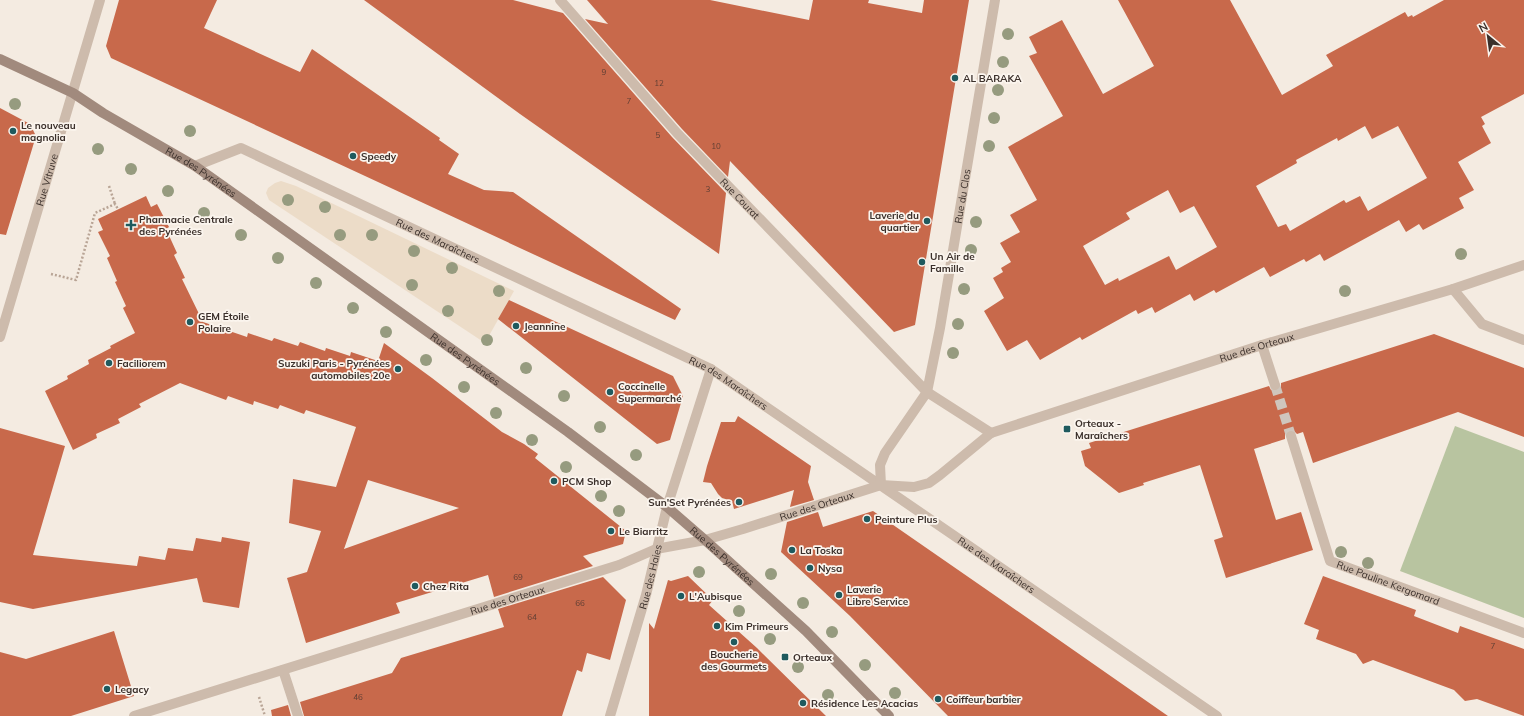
<svg xmlns="http://www.w3.org/2000/svg" width="1524" height="716" font-family="Mulish,sans-serif">
  <rect width="100%" height="100%" fill="#f4ebe1"/>
  <path fill="#b8c4a0" d="M1455,426l69,26v166l-124,-47z"/>
  <path fill="#ecdcc8" d="M281,181l15,5 218,105 -29,52 -216,-143 -3,-7 2,-5 7,-5z"/>
  <path fill="#c8694b" fill-rule="evenodd" d="M119,0h98l-13,28 96,44 12,-23 128,89 -1,2 20,14 -11,20 36,16 29,2 168,117 -6,11 -564,-262 -5,-12z
    M364,0h149l50,13 109,124 54,56 -7,61 -199,-140z
    M587,0h123l99,20 4,-20h56l-1,3 54,10 2,-13h45l-54,325 -21,7 -164,-171 -2,16 -46,-48 -97,-110 23,5z
    M1118,0h112l52,95 51,-29 -7,-11 79,-43 3,5 4,-2 1,2 31,-17h80v94l-43,23 4,7 -3,2 9,17 -33,19 16,28 -15,8 5,10 -41,22 -4,-6 -13,8 -7,-12 -75,41 -4,-7 -14,8 -2,-3 -34,18 -6,-10 -48,26 -2,-3 -20,11 -4,-7 -35,19 -3,-6 -14,7 -2,-4 -54,30 -2,-3 -40,23 -13,-20 -20,11 -23,-40 20,-13 -11,-20 10,-6 -2,-4 10,-6 -11,-19 20,-11 -10,-17 27,-15 -29,-53 55,-31 -34,-60 8,-3 -8,-16 33,-17 41,74 51,-28zM1365,126l7,13 26,-13 29,52 -59,33 -8,-15 -14,7 -2,-3 -54,31 -4,-7 -8,3 -22,-41 41,-23 -1,-3 41,-22 1,3zM1168,190l12,23 14,-7 23,41 -41,23 -7,-14 -50,25 -1,-3 -13,7 -22,-39 47,-27 -4,-6z
    M0,108l30,16 6,12 -30,99 -6,-1z
    M146,196l5,11 6,-3 12,23 -3,2 11,24 -3,2 11,23 -3,1 21,43 44,15 1,-4 24,8 2,-3 24,8 2,-4 25,9 1,-3 24,8 1,-4 27,9 6,-18 48,35 70,54 22,12 14,10 -3,4 91,73 -3,13 -40,12 10,10 -99,31 -6,-22 -92,28 4,10 -94,30 -19,-65 20,-6 14,-41 -32,-8 4,-44 43,8 20,-60 -50,-17 -2,4 -24,-9 -2,4 -24,-8 -1,4 -25,-9 -2,4 -46,-17 -41,21 2,3 -23,12 2,4 -24,11 1,4 -24,12 -28,-59 23,-12 -1,-3 22,-12 -1,-4 23,-12 -1,-2 25,-13 -12,-25 3,-2 -11,-24 2,-1 -10,-23 3,-2 -12,-24 5,-2 -5,-11zM368,480l91,28 -115,41z
    M509,300l164,76 10,20 -13,44 -13,4 -159,-125z
    M1434,334l90,34v69l-66,-25 -145,51 -10,-31 -6,2 -4,-4h-4l-4,4v5l-31,10 22,71 25,-8 12,38 -87,28 -12,-38 9,-3 -23,-72 -57,18 1,2 -25,8 -34,-27 -4,-15 10,-3 -2,-5 180,-57 2,4 6,1 4,-4v-4z
    M738,416l73,50 -3,16 6,18 -24,7 4,-17 -60,19 -2,-8 -10,-3 -4,-4 -7,-11 -8,-1 4,-16 14,-44h14z
    M0,428l65,18 -32,109 104,11 2,-10 26,4 3,-12 25,3 3,-13 25,4 1,-5 28,5 -11,66 -36,-6 -6,-24 -164,31 -33,-7z
    M873,511l130,90 165,115h-220l-98,-100 -69,-64 6,-30 31,-10 5,15z
    M688,576l25,24 -4,5 48,43 69,68h-177v-93l5,6 14,-49 3,1z
    M1323,576l93,34 -2,6 44,17 2,-7 64,23v67l-47,-17 -12,2 -11,-11 -81,-30 -10,4 -7,-10 -40,-15 3,-9 -15,-6z
    M603,577l23,23 -16,60 -23,-7 -5,19 -5,-2 -15,46h-258l-4,-14 92,-29 9,-15 103,-31 -6,-18z
    M114,631l20,65 -63,20h-71v-64l26,7z
    M288,705l3,11h-19l-1,-6z"/>
  <g fill="none" stroke-linecap="round" stroke-linejoin="round">
    <path stroke="#cfc6bd" stroke-width="10" stroke-dasharray="10 5" stroke-linecap="butt" d="M1275,385l16,51"/>
    <path stroke="#b9a596" stroke-width="2.5" stroke-dasharray="2 2" stroke-linecap="butt" d="M109,186l6,18
      M51,274l25,6 19,-67 20,-9 3,5
      M259,697l6,19"/>
    <path stroke="#cdbbac" stroke-width="10" d="M283,670l15,46"/>
    <g stroke="#cdbbac" stroke-width="10">
      <path d="M1262,345l13,40"/>
      <path id="s1" d="M1291,436l39,125 194,72"/>
    </g>
    <g stroke="#cdbbac" stroke-width="10">
      <path id="s2" d="M560,0l117,133 250,259 64,41"/>
      <path id="s3" d="M195,166l46,-18 470,221 506,347"/>
      <path d="M1453,289l29,35 42,16"/>
      <path id="s4" d="M0,337l100,-337"/>
      <path id="s5" d="M881,485l-1,-20 5,-12 42,-61 13,-64 55,-328"/>
      <path id="s6" d="M134,716l485,-151 37,-16 49,-9 38,-11 138,-44 33,2 15,-4 11,-8 51,-42 271,-88 191,-56 71,-24"/>
      <path id="s7" d="M610,716l36,-121 21,-88 44,-138"/>
    </g>
    <path stroke="#a18a7d" stroke-width="10" id="s8" d="M0,59l73,34 30,20 92,53 373,266 99,75 38,33 101,91 83,85"/>
  </g>
  <g fill="#969b7f">
    <circle cx="1008" cy="34" r="6"/>
    <circle cx="1003" cy="62" r="6"/>
    <circle cx="998" cy="90" r="6"/>
    <circle cx="15" cy="104" r="6"/>
    <circle cx="994" cy="118" r="6"/>
    <circle cx="190" cy="131" r="6"/>
    <circle cx="989" cy="146" r="6"/>
    <circle cx="98" cy="149" r="6"/>
    <circle cx="131" cy="169" r="6"/>
    <circle cx="168" cy="191" r="6"/>
    <circle cx="288" cy="200" r="6"/>
    <circle cx="325" cy="207" r="6"/>
    <circle cx="204" cy="213" r="6"/>
    <circle cx="976" cy="222" r="6"/>
    <circle cx="241" cy="235" r="6"/>
    <circle cx="340" cy="235" r="6"/>
    <circle cx="372" cy="235" r="6"/>
    <circle cx="971" cy="250" r="6"/>
    <circle cx="414" cy="251" r="6"/>
    <circle cx="1461" cy="254" r="6"/>
    <circle cx="278" cy="258" r="6"/>
    <circle cx="452" cy="268" r="6"/>
    <circle cx="316" cy="283" r="6"/>
    <circle cx="412" cy="285" r="6"/>
    <circle cx="964" cy="289" r="6"/>
    <circle cx="499" cy="291" r="6"/>
    <circle cx="1345" cy="291" r="6"/>
    <circle cx="353" cy="308" r="6"/>
    <circle cx="448" cy="311" r="6"/>
    <circle cx="958" cy="324" r="6"/>
    <circle cx="386" cy="332" r="6"/>
    <circle cx="487" cy="340" r="6"/>
    <circle cx="953" cy="353" r="6"/>
    <circle cx="426" cy="360" r="6"/>
    <circle cx="526" cy="368" r="6"/>
    <circle cx="464" cy="387" r="6"/>
    <circle cx="564" cy="396" r="6"/>
    <circle cx="496" cy="413" r="6"/>
    <circle cx="600" cy="427" r="6"/>
    <circle cx="532" cy="440" r="6"/>
    <circle cx="636" cy="455" r="6"/>
    <circle cx="566" cy="467" r="6"/>
    <circle cx="601" cy="496" r="6"/>
    <circle cx="619" cy="511" r="6"/>
    <circle cx="1341" cy="552" r="6"/>
    <circle cx="1368" cy="563" r="6"/>
    <circle cx="699" cy="572" r="6"/>
    <circle cx="771" cy="574" r="6"/>
    <circle cx="803" cy="603" r="6"/>
    <circle cx="739" cy="611" r="6"/>
    <circle cx="832" cy="632" r="6"/>
    <circle cx="770" cy="639" r="6"/>
    <circle cx="865" cy="665" r="6"/>
    <circle cx="798" cy="667" r="6"/>
    <circle cx="895" cy="693" r="6"/>
    <circle cx="828" cy="695" r="6"/>
  </g>
  <g fill="#1f5a5e" stroke="#fbf5ee" stroke-width="1.5">
    <circle cx="955" cy="78" r="4"/>
    <circle cx="13" cy="131" r="4"/>
    <circle cx="353" cy="156" r="4"/>
    <circle cx="927" cy="221" r="4"/>
    <path d="M129 219h4v4h4v4h-4v4h-4v-4h-4v-4h4z"/>
    <circle cx="922" cy="262" r="4"/>
    <circle cx="190" cy="322" r="4"/>
    <circle cx="516" cy="326" r="4"/>
    <circle cx="109" cy="363" r="4"/>
    <circle cx="398" cy="369" r="4"/>
    <circle cx="610" cy="392" r="4"/>
    <rect x="1063" y="425" width="8" height="8" rx="2"/>
    <circle cx="554" cy="481" r="4"/>
    <circle cx="739" cy="502" r="4"/>
    <circle cx="867" cy="519" r="4"/>
    <circle cx="611" cy="531" r="4"/>
    <circle cx="792" cy="550" r="4"/>
    <circle cx="810" cy="568" r="4"/>
    <circle cx="415" cy="586" r="4"/>
    <circle cx="839" cy="595" r="4"/>
    <circle cx="681" cy="596" r="4"/>
    <circle cx="717" cy="626" r="4"/>
    <circle cx="734" cy="642" r="4"/>
    <rect x="781" y="653" width="8" height="8" rx="2"/>
    <circle cx="107" cy="689" r="4"/>
    <circle cx="938" cy="699" r="4"/>
    <circle cx="803" cy="703" r="4"/>
  </g>
  <g text-anchor="middle" stroke-width="3.5" stroke-linejoin="round" paint-order="stroke">
    <g font-size="8" fill="#5e3e33">
      <text x="604" y="75">9</text>
      <text x="659" y="86">12</text>
      <text x="629" y="104">7</text>
      <text x="658" y="138">5</text>
      <text x="716" y="149">10</text>
      <text x="708" y="192">3</text>
      <text x="518" y="580">69</text>
      <text x="580" y="606">66</text>
      <text x="532" y="620">64</text>
      <text x="1493" y="649">7</text>
      <text x="358" y="700">46</text>
    </g>
    <g font-size="10" font-weight="bold" fill="#3b302b" stroke="#fbf5ee" text-anchor="start">
      <text x="963" y="82">AL BARAKA</text>
      <text x="21" y="129">Le nouveau<tspan x="21" dy="12">magnolia</tspan></text>
      <text x="361" y="160">Speedy</text>
      <text x="919" y="219" text-anchor="end">Laverie du<tspan x="919" dy="12">quartier</tspan></text>
      <text x="139" y="223">Pharmacie Centrale<tspan x="139" dy="12">des Pyrénées</tspan></text>
      <text x="930" y="260">Un Air de<tspan x="930" dy="12">Famille</tspan></text>
      <text x="198" y="320">GEM Étoile<tspan x="198" dy="12">Polaire</tspan></text>
      <text x="524" y="330">Jeannine</text>
      <text x="117" y="367">Faciliorem</text>
      <text x="390" y="367" text-anchor="end">Suzuki Paris - Pyrénées<tspan x="390" dy="12">automobiles 20e</tspan></text>
      <text x="618" y="390">Coccinelle<tspan x="618" dy="12">Supermarché</tspan></text>
      <text x="1075" y="427">Orteaux -<tspan x="1075" dy="12">Maraîchers</tspan></text>
      <text x="562" y="485">PCM Shop</text>
      <text x="731" y="506" text-anchor="end">Sun'Set Pyrénées</text>
      <text x="875" y="523">Peinture Plus</text>
      <text x="619" y="535">Le Biarritz</text>
      <text x="800" y="554">La Toska</text>
      <text x="818" y="572">Nysa</text>
      <text x="423" y="590">Chez Rita</text>
      <text x="847" y="593">Laverie<tspan x="847" dy="12">Libre Service</tspan></text>
      <text x="689" y="600">L'Aubisque</text>
      <text x="725" y="630">Kim Primeurs</text>
      <text x="734" y="658" text-anchor="middle">Boucherie<tspan x="734" dy="12">des Gourmets</tspan></text>
      <text x="793" y="661">Orteaux</text>
      <text x="115" y="693">Legacy</text>
      <text x="946" y="703">Coiffeur barbier</text>
      <text x="811" y="707">Résidence Les Acacias</text>
    </g>
    <g font-size="10" fill="#3b302b" stroke="#fbf5ee">
      <text dy="4" stroke="none"><textPath href="#s8" startOffset="231">Rue des Pyrénées</textPath></text>
      <text dy="4" stroke="none"><textPath href="#s4" startOffset="164">Rue Vitruve</textPath></text>
      <text dy="4" stroke="none"><textPath href="#s5" startOffset="306">Rue du Clos</textPath></text>
      <text dy="4" stroke="none"><textPath href="#s2" startOffset="268">Rue Courat</textPath></text>
      <text dy="4" stroke="none"><textPath href="#s3" startOffset="267">Rue des Maraîchers</textPath></text>
      <text dy="4" stroke="none"><textPath href="#s6" startOffset="1190">Rue des Orteaux</textPath></text>
      <text dy="4" stroke="none"><textPath href="#s8" startOffset="555">Rue des Pyrénées</textPath></text>
      <text dy="4" stroke="none"><textPath href="#s3" startOffset="591">Rue des Maraîchers</textPath></text>
      <text dy="4" stroke="none"><textPath href="#s6" startOffset="715">Rue des Orteaux</textPath></text>
      <text dy="4" stroke="none"><textPath href="#s8" startOffset="879">Rue des Pyrénées</textPath></text>
      <text dy="4" stroke="none"><textPath href="#s3" startOffset="915">Rue des Maraîchers</textPath></text>
      <text dy="4" stroke="none"><textPath href="#s7" startOffset="145">Rue des Haies</textPath></text>
      <text dy="4" stroke="none"><textPath href="#s1" startOffset="193">Rue Pauline Kergomard</textPath></text>
      <text dy="4" stroke="none"><textPath href="#s6" startOffset="391">Rue des Orteaux</textPath></text>
    </g>
  </g>
  <g transform="translate(1488 36) rotate(331)" stroke="#fbf5ee" stroke-width="3" paint-order="stroke">
  <path d="M0-3L7 15L0 10L-7 15Z" fill="#3b302b"/>
  <text y="-6" font-size="11" font-weight="bold" text-anchor="middle" fill="#3b302b">N</text>
  </g>
</svg>
